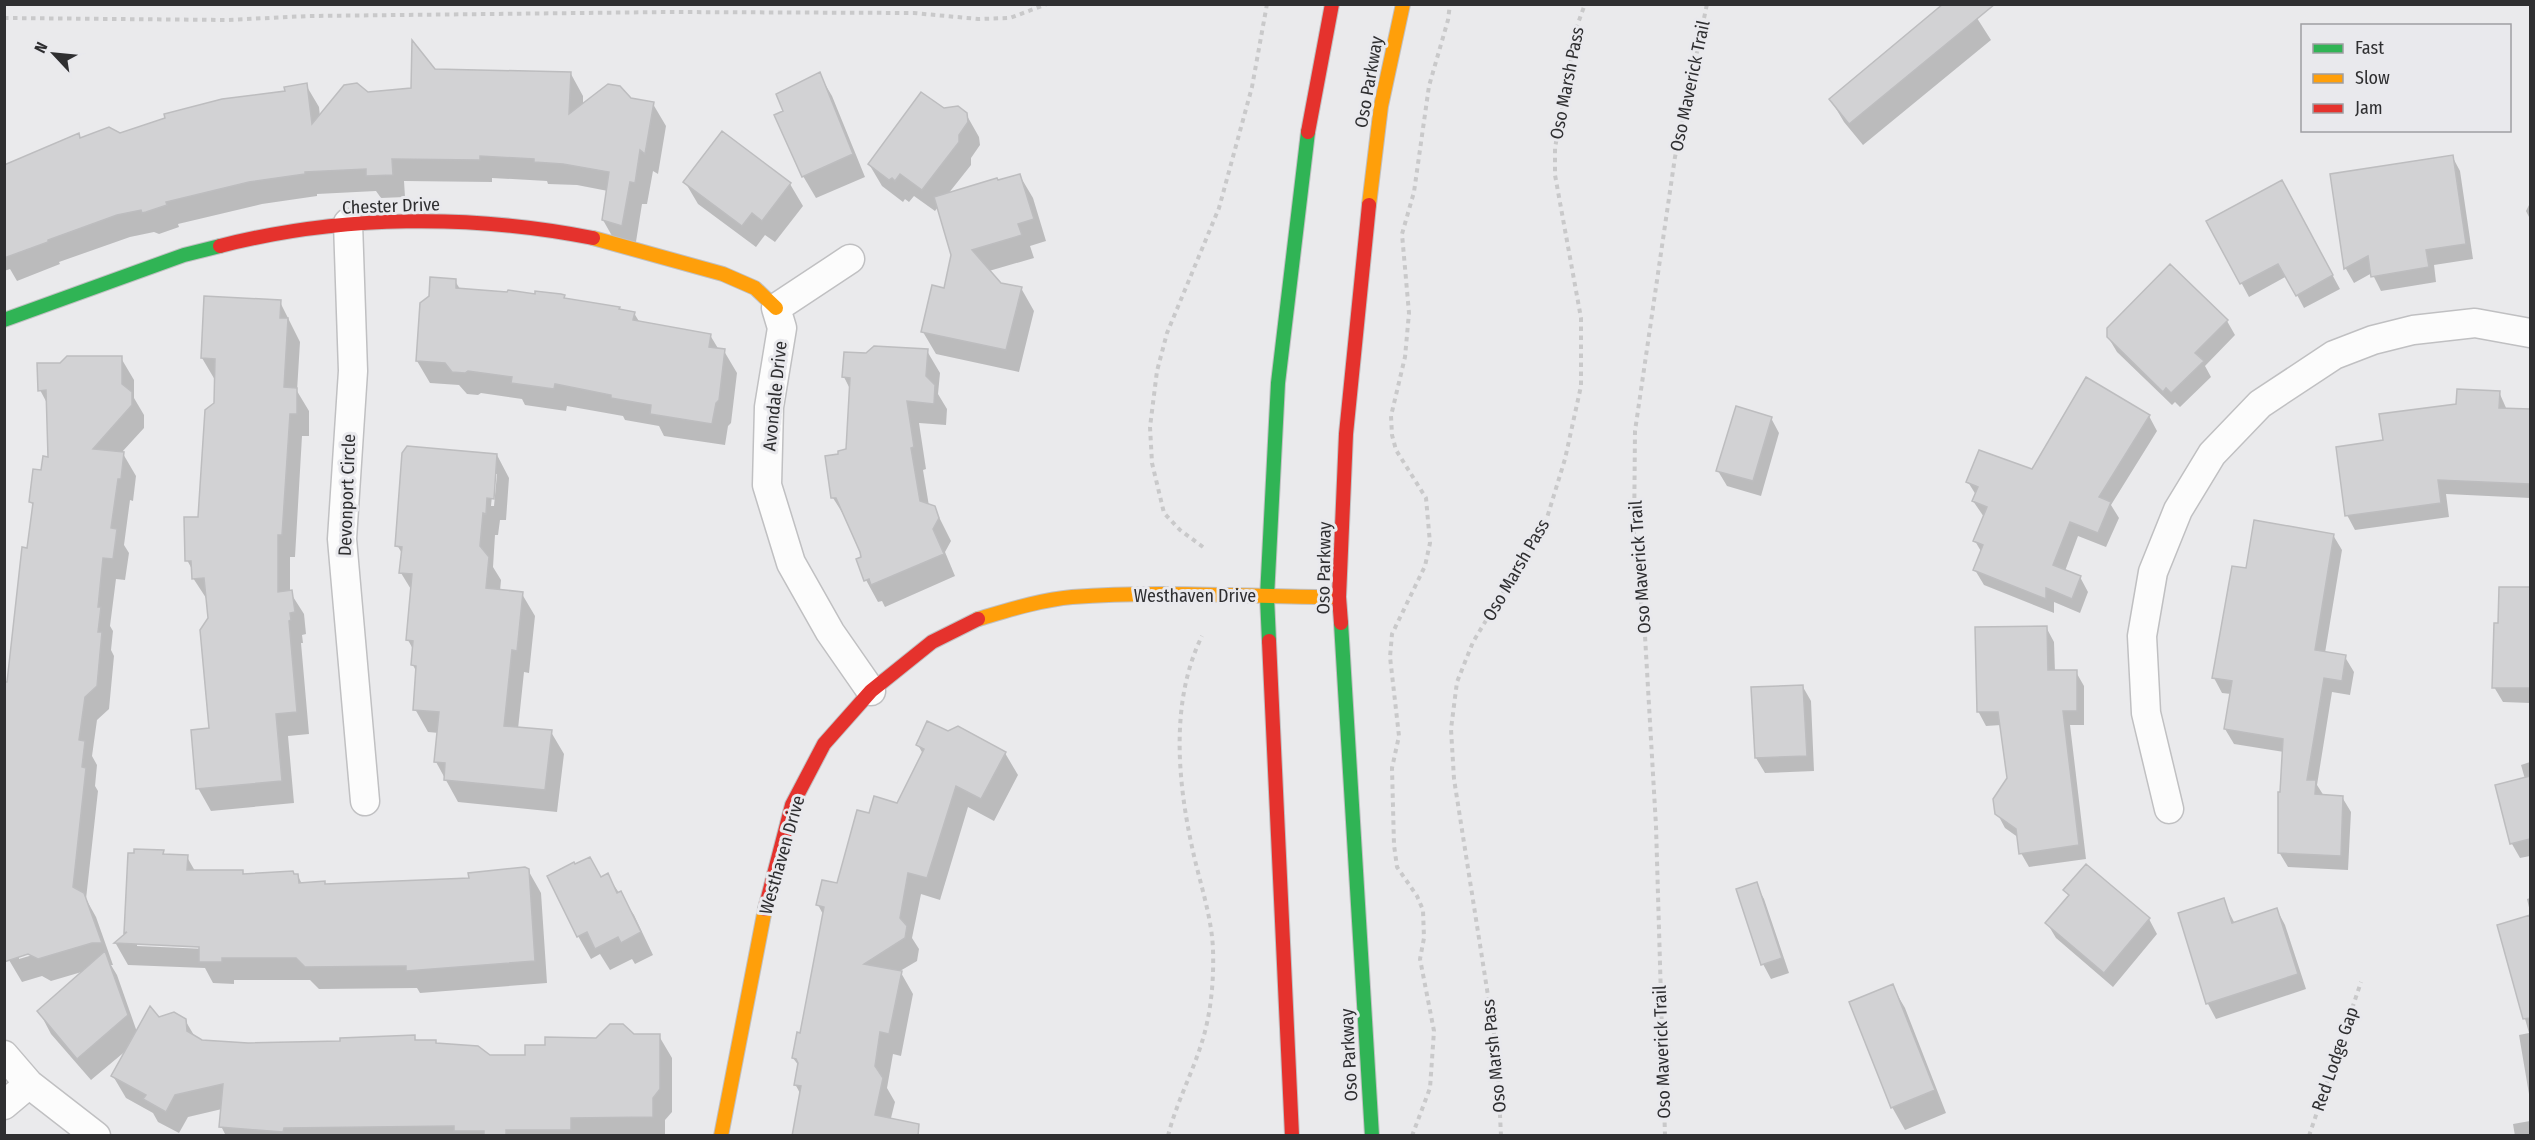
<svg xmlns="http://www.w3.org/2000/svg" width="2535" height="1140" font-family="'Fira Sans Condensed',sans-serif">
  <rect width="100%" height="100%" fill="#eaeaec"/>
  <path fill="#0003" fill-rule="evenodd" d="M1968,4l23,36 -128,105 -19,-23 -13,-22z
    M434,71l137,3 12,22v10l47,-6 23,4 13,22 -8,48 -5,-3 -6,33h-5l-7,44 -19,-5 -13,-23 5,-29 -31,-6 -29,-1 -1,-3 -55,-3v4l-88,-1 1,16 -24,1 -5,-7 -59,3v2l-55,8 -84,20 1,3 -20,7 -5,-2 -24,5 -71,25 1,2 -43,17 -7,-12 -6,2v-106l77,-26 38,-4 187,-50 13,22 1,10 48,-23 45,-4z
    M819,74l13,22 33,81 -49,21 -13,-22 -18,-64z
    M943,110l23,4 13,23 1,8 -9,13v7l-23,29 72,-18 13,22 13,43 -16,5 4,12 -45,13 11,13 21,4 13,23 -15,61 -83,-18 -13,-22 22,-42 7,-35 -14,-48 -3,4 -21,-15 -5,6 -4,-3 -2,3 -21,-16 -13,-22z
    M2452,156l8,15 13,88 -39,6 2,17 -55,9 -9,-18 -18,10 -8,-14 -15,-94z
    M685,182l105,2 13,22 -28,36 -10,-7 -9,12 -58,-43z
    M2289,195l51,94 -36,19 -17,-32 -38,21 -41,-76z
    M2530,203v16l-4,-8z
    M455,281l5,8 104,7 2,4 53,8 2,3 13,2 6,10 70,12 9,15 5,1 13,22 -6,50 -3,3 -3,19 -61,-9 -5,-10 -34,-6 -2,-4 -56,-10 -1,5 -41,-6 -3,-6 -41,-6 -3,2 -11,-1 -8,-9 -29,-2 -13,-22z
    M280,302l20,40 -3,49 12,20v25h-7l-7,121h-5v35l14,22 2,20 -4,1 1,8h-2l8,91 -21,2 6,67 -83,8 -13,-23 12,-58 -1,-112 -1,-17 -15,-23v-7l-6,-11 12,-42 16,-114v-24l-13,-22z
    M2227,321l8,14 -30,31 6,11 -31,30 -5,-5 -3,3 -55,-53 -9,-15z
    M927,351l13,22 -2,21 9,15 -1,16 -27,-2 7,46 -3,1 6,36 5,1 17,34 -6,11 10,24 -70,31 -3,-6 -4,1 -12,-22 -4,-22 -15,-38 -14,-22 7,-43 7,-4 3,-62 -6,-12 23,-22z
    M121,358l13,22v18l10,17v13l-22,24 14,24 -3,25 -3,-1 -6,45 5,8 -4,27 -9,-1 -6,47 3,5 -2,19 3,6 -5,53 -12,11 -5,36 5,9 -2,21 3,5 -12,108 10,18 17,48h-2l6,10 20,57 22,-13 26,1 10,17 7,4 46,4 93,-3 73,-5 3,5 18,-1 2,3 52,13 37,-1 20,-10 50,-7 63,-3 13,22v54l-7,8v16h-439l-5,-10 1,-17 -34,8 -9,16 -21,-11 -5,-9 -27,-15 -13,-22 15,-27 -37,31 -40,-46 -12,-23 46,-40 -34,10 -9,-5 -20,6 -13,-22 -1,-276 26,-176 -3,-6 18,-44 -1,-53 -8,-15zM35,951l1,3 -17,5v-3z
    M2499,392l8,18 23,1v87l-84,-4 3,23 -94,13 -8,-15 37,-73 74,-37z
    M2149,416l8,15 -46,74 8,13 -13,29 -28,-11 -13,35 15,6 8,15 -8,21 -26,-11v11l-70,-28 -9,-15 7,-17 -7,-12 9,-24 -11,-16 3,-6 -8,-13 64,-11z
    M1771,418l8,15 -18,63 -34,-10 -9,-15z
    M497,455l12,23 -3,42h-6l-2,15h-3l-2,32 8,13 -1,11 22,3 13,22 -6,57 -5,-1 -6,57 33,3 13,22 -7,58 -99,-10 -22,-40 3,-29 -11,-1 -13,-23 2,-36 -4,-8 1,-14 -6,-11 4,-49 -11,-18 2,-18 -6,-10zM494,474h3l-3,32h-3z
    M2333,535l9,15 -17,103 20,4 9,15 -4,23 -18,-3 -15,93 7,11 18,1 9,15 -3,58 -60,-3 -9,-15 1,-22 -2,-4 6,-74 -50,-8 -9,-15 6,-35 -9,-1 -8,-15 33,-108z
    M2500,588h30v115l-27,-1 -9,-15z
    M2046,627l8,15 1,30h21l8,14v39h-14l16,134 -57,8 -8,-14 -2,-15 -14,-10 -8,-15 12,-34 -8,-54 -15,1 -8,-15z
    M1803,687l8,14 3,70 -49,2 -9,-15z
    M948,733l57,20 13,22 -24,46 -26,-14 -28,93 -19,-6 -9,44 7,11 -2,12 -17,10 13,23 -12,62 -8,-2 -6,34 8,14 -6,24 -88,-31 -6,-11 4,-18 -6,-8 9,-24 22,-118 -6,-11 20,-21 32,-69 28,-10 25,-51 -5,-9z
    M2530,762v94l-10,2 -8,-14 -15,-58 28,-7 -4,-14z
    M163,852l3,4 21,1 8,14 47,1 2,3 54,1 4,8 24,1 144,-6 58,-9 13,23 6,90 -127,10 -3,-5 -98,1 -9,-9h-76v4l-21,-1 -8,-15 -77,-3 -12,-21 11,-10zM137,943l70,3 -1,3 -69,-3z
    M2086,866l63,53 8,15 -44,53 -57,-49 -9,-15 22,-26 -4,-7z
    M607,875l27,40 19,40 -18,9 -3,-5 -22,11 -10,-16 -9,5 -13,-23 22,-57z
    M1756,884l8,15 25,74 -18,6 -8,-15z
    M2530,898v14l-3,-13z
    M2223,900l12,24 42,-14 8,15 21,64 -90,30 -8,-15 -29,-90z
    M2530,917v183l-11,-65 10,-2 -30,-107z
    M1892,986l13,22 41,105 -41,17 -13,-23z
    M2530,1121v15h-15l-2,-12z"/>
  <path fill="#d2d2d4" stroke="#bdbdbf" stroke-width="1.5" d="M1943,4h52l-146,120 -20,-25z
    M412,40l23,29 136,3 -2,42 39,-30 12,2 11,12 23,4 -9,52 -5,-4 -5,33 -5,-1 -8,44 -20,-6 7,-48 -46,-8 -29,-2v-3l-54,-3v4l-88,-1 1,16 -27,1v-7l-61,3v2l-56,8 -83,20 1,3 -21,7 -4,1 -1,-3 -24,5 -69,25v2l-44,16v-93l75,-32 1,5 29,-11 11,6 45,-15 -1,-4 58,-15 63,-8 -1,-4 23,-4 5,41 32,-39 13,-2 11,9 43,-4z
    M820,72l33,82 -51,23 -28,-62 9,-4 -7,-17z
    M921,92l23,16 14,-2 9,7 1,9 -9,13v7l-37,48 -22,-16 -5,7 -3,-3 -3,2 -21,-16z
    M722,131l69,52 -29,38 -10,-8 -10,13 -59,-44z
    M2453,155l13,89 -40,6 3,17 -58,10 -3,-21 -24,13 -14,-95z
    M1020,174l14,45 -16,5 4,11 -50,15 29,33 21,4 -16,63 -85,-18 11,-47 12,3 7,-33 -17,-58 63,-19 1,2z
    M2282,180l51,95 -37,21 -18,-32 -38,20 -34,-63z
    M2170,264l58,56 -33,33 9,8 -33,32 -5,-5 -3,4 -56,-55v-9z
    M430,277l26,2v9l51,4 1,-2 27,4v-3l26,3 4,1 -1,3 56,9 -1,2 16,3 -2,8 78,14 -2,13 16,2 -6,51 -3,3 -4,21 -62,-10 1,-9 -40,-7v-3l-56,-11 -1,5 -43,-6 1,-6 -44,-6 -3,2 -13,-1 -7,-9 -29,-2 4,-58 9,-7z
    M204,296l77,4 -1,18h8l-4,69 13,1v26h-7l-8,121h-4v57l14,-2 3,22 -5,1 1,7 -2,1 8,91 -21,2 6,67 -86,8 -5,-59 18,-2 -9,-98 8,-12 -4,-40 -12,1 -1,-18h-6l-1,-44h14l7,-107 9,-7 1,-44 -14,-1z
    M874,346l54,3 -2,27 9,9 -1,19 -27,-3 7,46 -3,1 9,53 15,5 4,12 -6,11 11,25 -73,31 -2,-6 -5,2 -8,-22 5,-2 -1,-5 -24,-54h-5l-6,-42 13,-2v-3l8,-2 4,-71 -8,-1 2,-25 22,1z
    M67,356h55v28l10,8v13l-39,44 31,3 -3,27h-3l-7,49 6,1 -4,30 -10,-1 -5,49h3l-3,25h4l-5,54 -12,11 -6,43 6,1 -3,26 4,1 -13,119 11,6 18,50h-10l-54,16 -10,-5 -24,8v-280h3l15,-135 5,1 6,-45 -4,-1 4,-33 8,1 2,-14 5,1 -2,-67 -8,1 -1,-28h23z
    M2086,377l64,38 -51,82 12,5 -13,31 -28,-11 -17,43 28,11 -9,23 -26,-11v11l-73,-29 10,-25 -10,-4 14,-34 -15,-6 6,-14 -12,-5 13,-32 53,19z
    M2457,389l43,2 -1,17 31,1v75l-92,-4 3,23 -96,13 -9,-69 47,-7 -4,-26 77,-10z
    M1736,406l36,11 -19,64 -37,-10z
    M407,446l90,8 -3,45 -7,-1 -1,16 -3,-1 -3,33 9,11 -3,31 37,4 -6,59 -5,-1 -8,76 48,4 -7,60 -101,-10 1,-17 -11,-1 5,-50 -26,-2 3,-44 -5,-1 2,-24 -7,-1 6,-66 -13,-1 3,-26 -7,-1 7,-93z
    M2254,520l80,14 -19,116 31,5 -4,26 -18,-3 -17,102h9l-1,14 28,2 -2,60 -63,-3v-61h2l3,-53 -59,-10 8,-48 -20,-3 20,-112 14,2z
    M2499,587h31v101h-38l2,-65h4z
    M2047,626l1,44h29v41h-14l16,134 -60,9 -3,-25 -21,-15 -2,-15 14,-21 -9,-66h-21l-2,-85z
    M1803,685l4,71 -52,2 -4,-71z
    M927,721l21,10 10,-5 48,26 -25,47 -25,-13 -29,92 -19,-5 -8,45 7,8 -2,12 -41,26 38,7 -13,63 -9,-2 -5,34 8,12 -8,37 44,9 -1,12h-126l9,-50 -7,-1 4,-22 -2,-4 -4,-1 5,-26 3,1 24,-126 -8,-2 6,-25 15,3 20,-73 12,3 5,-17 23,7 27,-54 -8,-4z
    M2530,776v63l-20,5 -15,-59z
    M134,849l30,1 -1,4 25,1 -1,15h56v4l50,-3 1,3h4l1,9 26,-2v3l144,-6 -1,-5 57,-6 4,2 6,92 -129,10v-5l-101,1 -9,-9h-74v4h-23v-15l-85,-4 13,-11 -3,1 4,-80h6z
    M590,857l11,20 7,-4 9,20 4,-2 20,41 -20,11 -3,-6 -23,12 -8,-17 -10,5 -30,-61 27,-14 1,2z
    M2086,864l64,54 -46,55 -59,-50 24,-28 -6,-5z
    M1757,882l25,76 -21,7 -25,-76z
    M2224,898l8,25 45,-15 21,66 -92,30 -28,-91z
    M2530,915v103l-7,1 -26,-94z
    M105,951l23,64 -51,44 -40,-48z
    M1893,984l42,106 -44,18 -42,-106z
    M150,1006l9,11 15,-5 12,7 1,12 15,9 46,3 92,-2v-3l75,-3v5h21v3l42,3 12,9h35v-10h20v-8l51,1 14,-14h13l11,10h26v55l-7,9v19l-82,1v12h-65v6h-22v-5h-30v-5l-170,2 -1,4 -64,-5 4,-43 -48,11 -9,17 -23,-13 3,-4 -35,-19z"/>
  <g fill="none" stroke-linecap="round" stroke-linejoin="round">
    <g stroke="#c0c0c2" stroke-width="31">
      <path id="street" d="M348,223l5,148 -11,168 23,262
        M850,259l-74,49 6,20 -13,79 -2,78 24,78 39,69 41,59
        M2169,809l-23,-96 -4,-77 11,-64 25,-62 34,-56 48,-50 74,-49 39,-15 40,-10 62,-7 55,10
        M4,1055l25,29 67,52
        M4,1105l25,-21"/>
    </g>
    <g stroke="#c0c0c2" stroke-width="16">
      <path id="fast" d="M4,320l180,-65 36,-9
        M1341,623l31,513
        M1269,641l-2,-44 11,-214 30,-251"/>
    </g>
    <g stroke="#c0c0c2" stroke-width="16">
      <path id="slow" d="M1369,205l12,-99 22,-102
        M593,238l130,36 32,14 21,20
        M978,619c31,-9 62,-19 94,-22 89,-7 178,0 267,0
        M721,1136l44,-227"/>
    </g>
    <g stroke="#c0c0c2" stroke-width="16">
      <path id="jam" d="M1308,132l24,-128
        M220,246c121,-31 251,-32 373,-8
        M1341,623l-2,-26 7,-163 23,-229
        M1269,641l23,495
        M765,909l27,-104 32,-61 47,-53 61,-49 46,-23"/>
    </g>
    <path stroke="#c9c9ca" stroke-width="4" stroke-dasharray="4.5 4.5" stroke-linecap="butt" d="M4,18l223,2 82,-4 360,-4 245,1 64,6 32,-1 37,-14
      M1203,547l-23,-17 -16,-17 -12,-50 -2,-36 7,-56 10,-38 52,-125 33,-121 15,-83
      M1168,1136c8,-32 23,-60 33,-91 10,-30 13,-64 12,-95 -1,-31 -12,-64 -19,-94 -16,-70 -25,-153 8,-220
      M1412,1136l18,-48 4,-57 -14,-72 4,-21 -1,-28 -6,-14 -20,-29 -3,-22 -2,-77 7,-32 -9,-79 2,-23 33,-68 5,-23 -4,-45 -30,-48 -4,-15 -1,-19 14,-59 4,-44 -7,-79 12,-42 15,-106 19,-66 2,-16
      M1501,1136l-4,-83 -43,-274 -3,-50 6,-47 16,-40 73,-121 19,-62 16,-73v-68l-26,-143v-27l22,-122 8,-22
      M1665,1136l-9,-310 -11,-190 -11,-96 1,-109 40,-274 32,-153
      M2309,1136l52,-154"/>
    <use href="#street" stroke="#fcfcfc" stroke-width="28"/>
    <use href="#fast" stroke="#30b455" stroke-width="14"/>
    <use href="#slow" stroke="#ff9f0a" stroke-width="14"/>
    <use href="#jam" stroke="#e5322d" stroke-width="14"/>
  </g>
  <g text-anchor="middle" stroke-width="6" stroke-linejoin="round" paint-order="stroke">
    <g font-size="18" fill="#2f2f31" stroke="#e9e9ed">
      <text transform="translate(1369 82) rotate(-80)" y="6">Oso Parkway</text>
      <text transform="translate(1567 83) rotate(-79)" y="6">Oso Marsh Pass</text>
      <text transform="translate(1690 86) rotate(-78)" y="6">Oso Maverick Trail</text>
      <text transform="translate(391 206) rotate(-2)" y="6">Chester Drive</text>
      <text transform="translate(775 396) rotate(-84)" y="6">Avondale Drive</text>
      <text transform="translate(347 495) rotate(-88)" y="6">Devonport Circle</text>
      <text transform="translate(1640 567) rotate(-94)" y="6">Oso Maverick Trail</text>
      <text transform="translate(1324 568) rotate(-89)" y="6">Oso Parkway</text>
      <text transform="translate(1516 570) rotate(-60)" y="6">Oso Marsh Pass</text>
      <text x="1195" y="602">Westhaven Drive</text>
      <text transform="translate(782 855) rotate(-74)" y="6">Westhaven Drive</text>
      <text transform="translate(1662 1052) rotate(-92)" y="6">Oso Maverick Trail</text>
      <text transform="translate(1349 1055) rotate(-93)" y="6">Oso Parkway</text>
      <text transform="translate(1494 1056) rotate(-96)" y="6">Oso Marsh Pass</text>
      <text transform="translate(2335 1059) rotate(-71)" y="6">Red Lodge Gap</text>
    </g>
  </g>
  <rect width="2535" height="1140" fill="none" stroke="#2f2f31" stroke-width="12"/>
  <rect x="2301" y="24" width="210" height="108" fill="#e9e9ed" stroke="#9f9fa2" stroke-width="1.5"/>
  <rect x="2313" y="44" width="30" height="9" fill="#30b455" stroke="#9f9fa2" stroke-width="1.5"/>
  <text x="2355" y="54" font-size="18" fill="#2f2f31">Fast</text>
  <rect x="2313" y="74" width="30" height="9" fill="#ff9f0a" stroke="#9f9fa2" stroke-width="1.5"/>
  <text x="2355" y="84" font-size="18" fill="#2f2f31">Slow</text>
  <rect x="2313" y="104" width="30" height="9" fill="#e5322d" stroke="#9f9fa2" stroke-width="1.5"/>
  <text x="2355" y="114" font-size="18" fill="#2f2f31">Jam</text>
  <g transform="translate(54 54) rotate(296)" stroke="#e9e9ed" stroke-width="4.5" paint-order="stroke">
  <path d="M0-4.5L10 22L0 15L-10 22Z" fill="#2f2f31"/>
  <text y="-9" font-size="16" font-weight="bold" text-anchor="middle" fill="#2f2f31">N</text>
  </g>
</svg>
